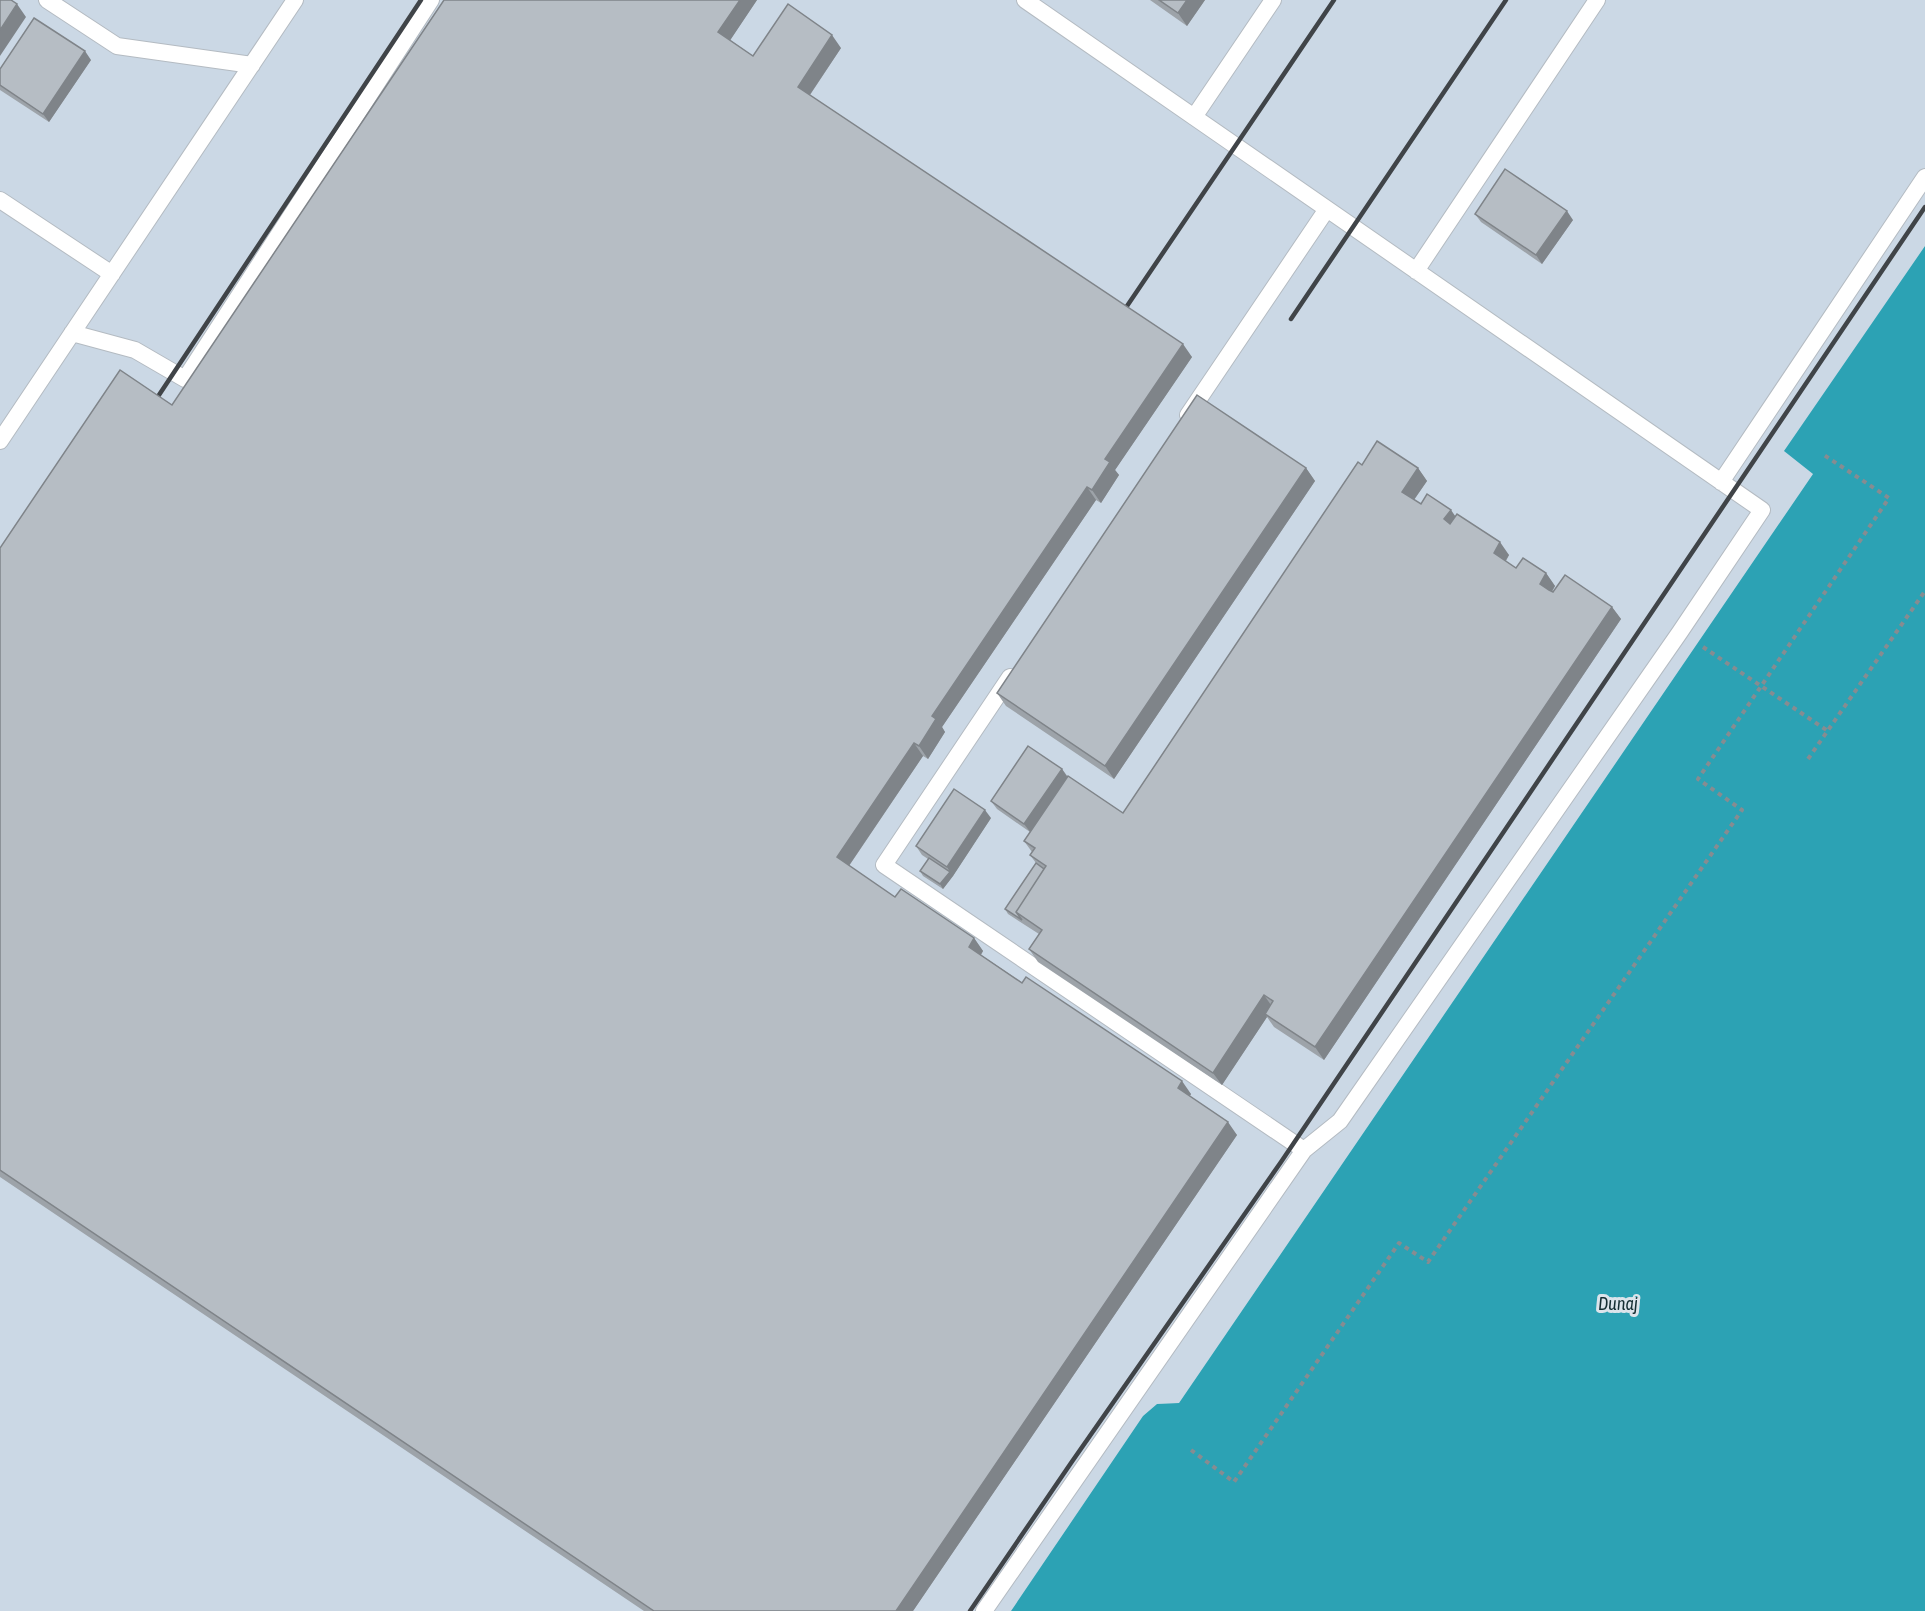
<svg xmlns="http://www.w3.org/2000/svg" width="1925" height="1611" font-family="'Asap Condensed',sans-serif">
  <rect width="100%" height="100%" fill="#dce4eb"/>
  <path fill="#cbd8e5" d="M0,0h1925v246l-140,205 28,23 -634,929 -22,1 -14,12 -132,195h-1011z"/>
  <path fill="#2ca2b4" d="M1925,246v1365h-914l132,-195 14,-12 22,-1 634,-929 -29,-23z"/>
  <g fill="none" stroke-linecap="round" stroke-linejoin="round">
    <g stroke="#b4bbc2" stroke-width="18">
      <path id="service" d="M47,0l70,46 135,19
        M1194,117l79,-117
        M0,200l112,74
        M1416,271l181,-271
        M72,333l63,17 50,29 246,-379
        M1188,415l139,-206
        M0,441l295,-441
        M1721,482l204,-305
        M1010,677l-126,188 420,285
        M984,1611l320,-461 36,-29 340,-489 82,-122 -737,-510"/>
    </g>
    <path stroke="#868c91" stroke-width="4" stroke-dasharray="4.5 4.5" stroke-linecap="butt" d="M1703,647l125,84
      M1808,759l117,-168
      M1191,1450l43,32 165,-239 29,19 314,-452 -44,-31 191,-281 -65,-43"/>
    <use href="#service" stroke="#fff" stroke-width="16"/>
    <path stroke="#404448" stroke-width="4.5" d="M1125,309l209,-309
      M1291,319l215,-319
      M157,398l264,-398
      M970,1611l101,-148 210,-301 644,-955"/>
  </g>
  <path fill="#9da3a9" d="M444,0h313l-27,40 23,16 88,-8 -31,47 382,262 -77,113 4,5 -18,28 -5,-3 -154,227 3,5 -17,27 -5,-3 -74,110 46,31 79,41 9,13 -2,4 210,139 -1,2 47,39 -324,476h-269l-644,-434v-629l172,-143z
    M1150,0h55l-18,26z
    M91,60l-42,62 -49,-32v-21z
    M1475,214l98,6 -31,44 -61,-42z
    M1362,465l56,3 9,13 -13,19 7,4 34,12 54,39 -3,6 10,7 30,5 9,13 -3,6 60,15 9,12 -297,441 -50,-33 -7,-10 -45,68 -184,-123 -9,-13 10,-15 -31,-20 -3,-5 31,-46 -6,-8 2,-3 -8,-11 6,-9 -33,-23 -6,-8 71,-32 6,8 55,36z
    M1306,468l9,13 -201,298 -108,-73 -9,-13z
    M991,818l-38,58 -10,13 -20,-13 -3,-5 8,-12 -6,-4 -6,-9z"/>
  <path fill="#7f8489" d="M740,0h17l-30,45 -9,-13z
    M1187,0h18l-18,26 -9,-13z
    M17,4l9,13 -26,39v-26z
    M832,35l9,13 -34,51 -9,-12z
    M85,51l6,9 -42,62 -6,-8z
    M1567,211l6,9 -31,44 -6,-9z
    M1183,344l9,13 -77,113 4,5 -18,28 -9,-13 13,-31z
    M1306,468l9,13 -201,298 -9,-13z
    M1418,468l9,13 -16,23 -9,-12z
    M1087,487l9,13 -154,227 3,5 -17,27 -9,-13 13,-30z
    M1451,510l9,13 -7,9 -9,-13z
    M1500,542l9,13 -6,10 -9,-12z
    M1546,573l9,13 -6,10 -9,-12z
    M1612,607l9,12 -297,441 -9,-13z
    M914,743l9,13 -77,114 -9,-13z
    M1062,769l6,9 -37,55 -7,-9z
    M985,810l6,8 -38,58 -10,13 -3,-5 10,-12 -3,-5z
    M974,938l9,13 -5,8 -9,-12z
    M1264,995l9,13 -8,6 2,3 -45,68 -9,-12z
    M1182,1081l9,13 -4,6 -9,-12z
    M1228,1122l9,13 -324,476h-17z"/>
  <path fill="#b6bdc4" stroke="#7f8489" stroke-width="1.5" d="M0,0h11l6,4 -17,26z
    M444,0h296l-22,32 35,24 35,-52 44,31 -34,52 385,257 -78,115 5,3 -18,28 -5,-3 -155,229 4,3 -17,27 -5,-3 -77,114 58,40 6,-8 73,49 -5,9 53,36 4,-6 156,104 -4,7 50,34 -332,489h-242l-654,-441v-622l120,-178 52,35z
    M1159,0h28l-9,13z
    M34,18l51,33 -42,63 -43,-29v-16z
    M1505,169l62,42 -31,44 -61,-41z
    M1197,395l109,73 -201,298 -108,-73z
    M1377,441l41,27 -16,24 19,12 6,-10 24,16 -7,9 6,5 7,-10 43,28 -6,11 22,15 7,-10 23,15 -6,11 9,6 4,2 12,-17 47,32 -297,440 -50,-33 8,-13 -9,-6 -51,78 -184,-124 13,-19 -26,-18 30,-46 -16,-11 5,-7 -11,-7 44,-65 55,37 235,-351 4,3z
    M1028,746l34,23 -38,55 -33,-23z
    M954,789l31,21 -38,57 -31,-21z
    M929,858l21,14 -10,12 -20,-13z
    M1036,863l8,6 -28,43 6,8 -17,-11z"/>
  <g text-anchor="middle" stroke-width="6" stroke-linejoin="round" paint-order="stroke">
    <g font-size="18" font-style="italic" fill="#142d32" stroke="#dce4eb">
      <text x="1618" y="1310">Dunaj</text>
    </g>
  </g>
</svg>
